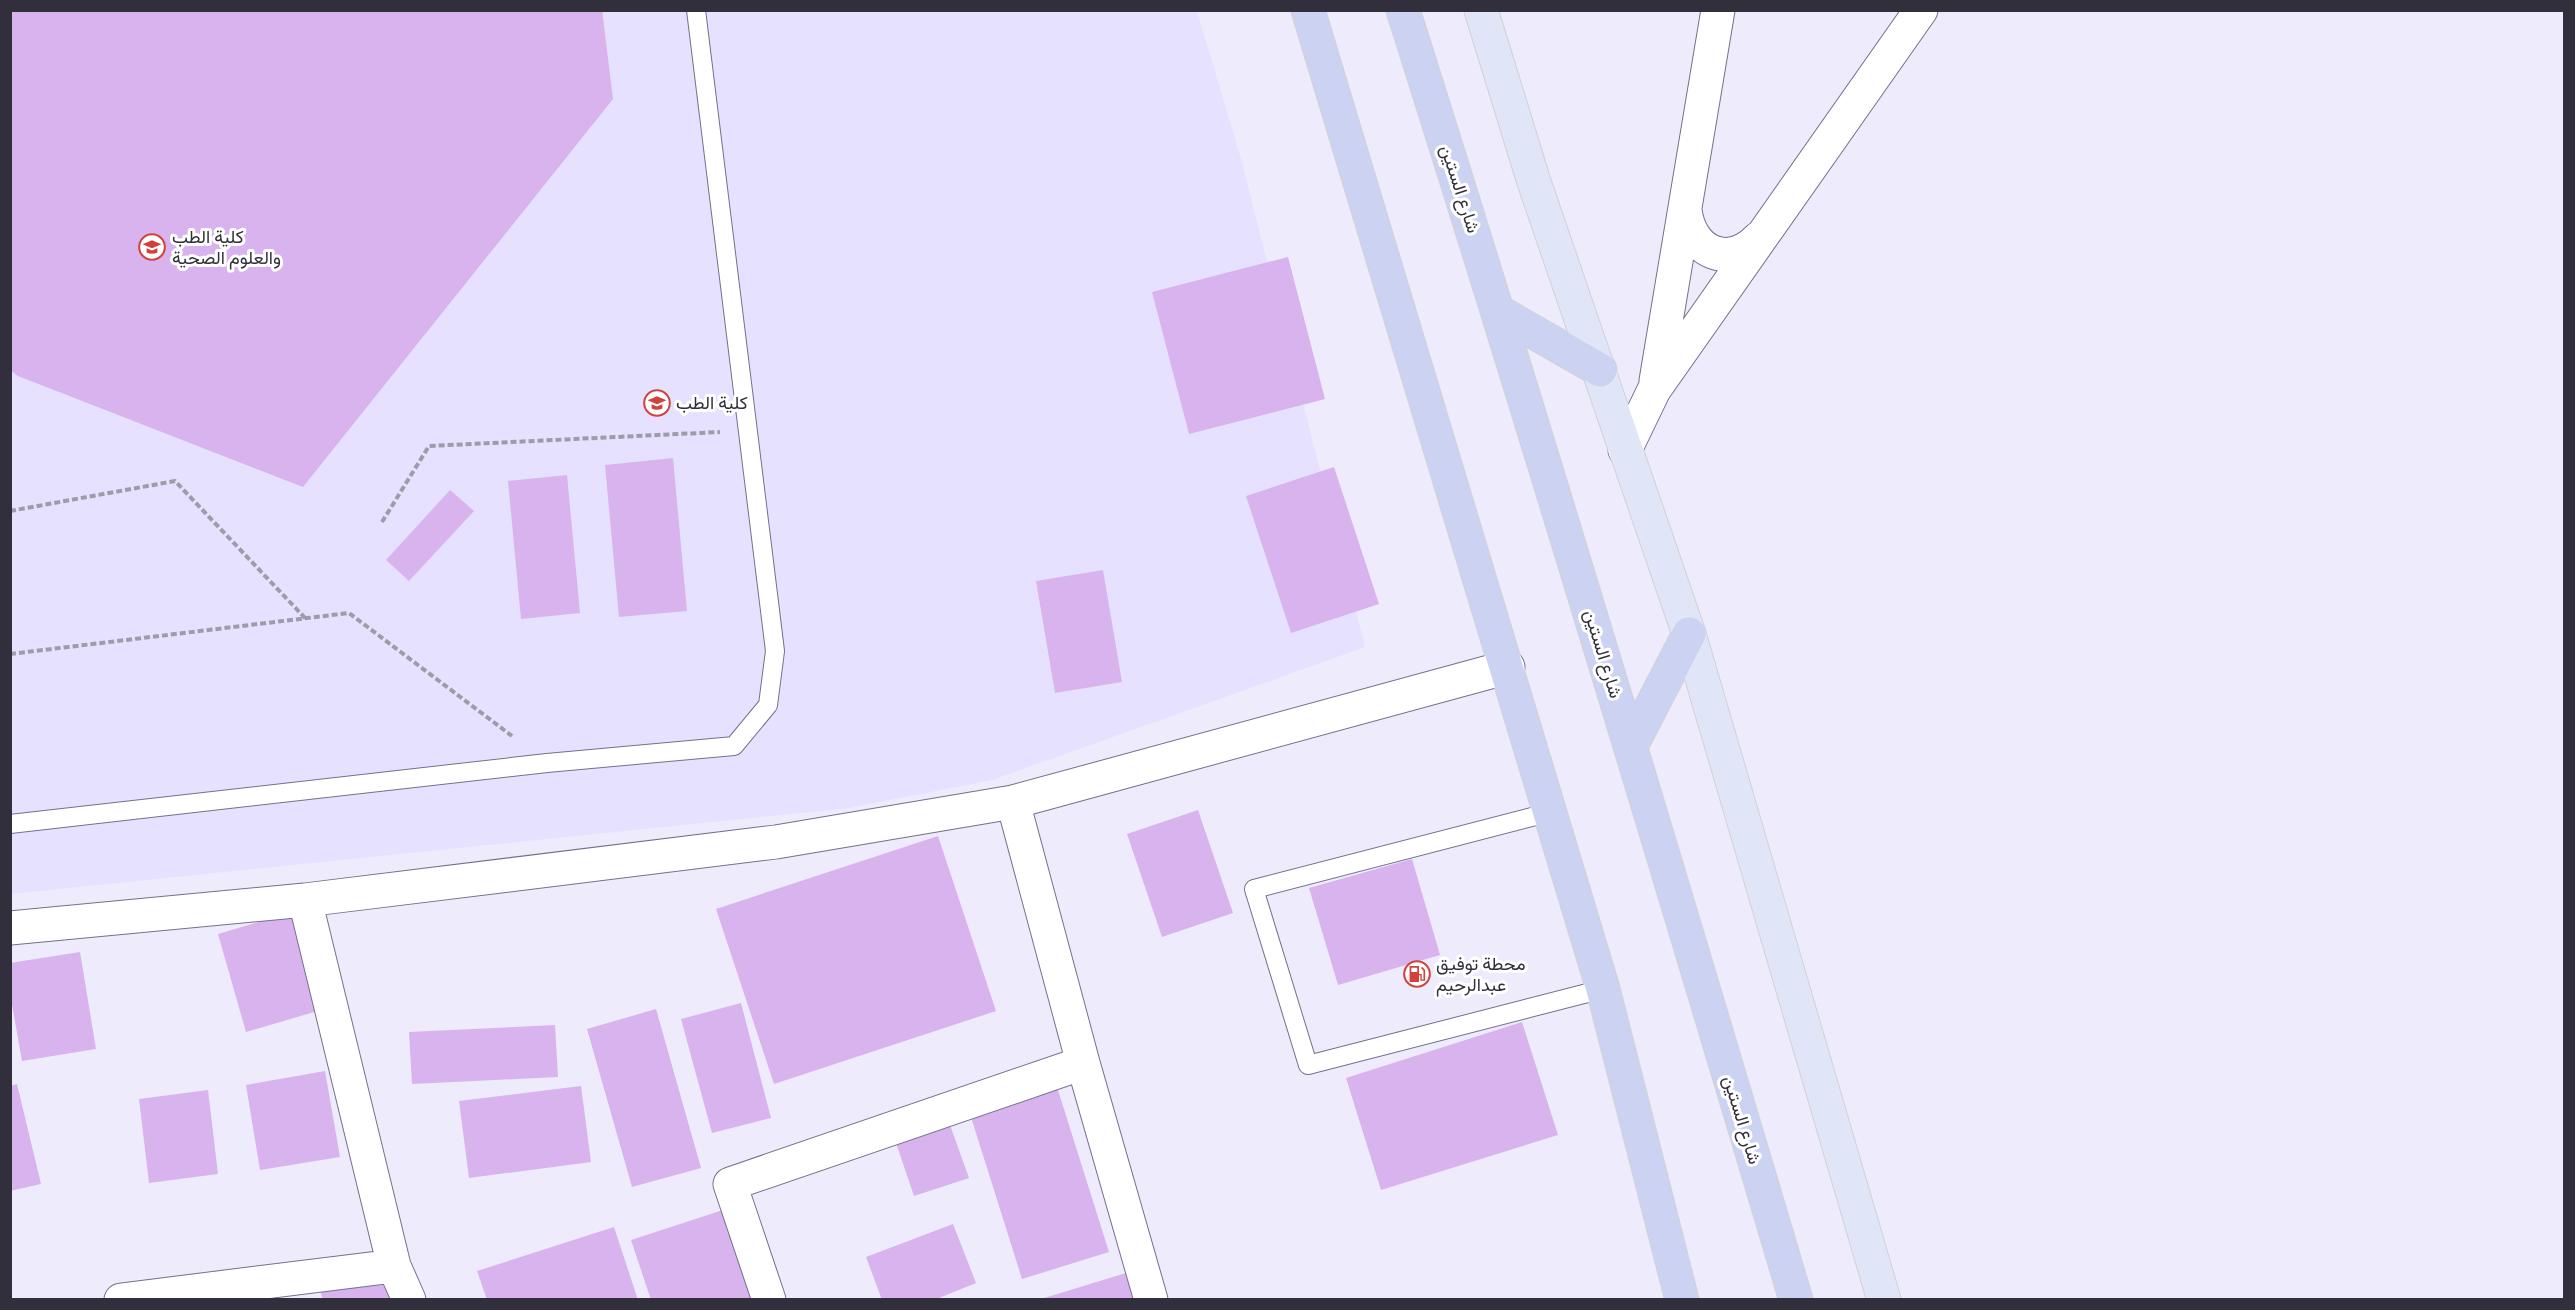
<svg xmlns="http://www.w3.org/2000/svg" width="2575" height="1310" font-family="Signika,Vazirmatn,sans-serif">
  <rect width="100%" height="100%" fill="#eeebfd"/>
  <path fill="#e6e1ff" d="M11,11h1186l44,148 124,488 -373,133 -143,28 -838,86z"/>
  <path fill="#d8b3ee" d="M10,10h592l11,89 -310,388 -285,-111 -8,-6z
    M1288,257l37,142 -136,35 -37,-142z
    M673,458l14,153 -68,6 -14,-152z
    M1334,467l45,137 -88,29 -45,-137z
    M567,475l13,138 -59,6 -13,-138z
    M450,490l24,21 -65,70 -23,-21z
    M1103,570l19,112 -67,11 -19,-112z
    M1198,810l35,103 -71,24 -35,-103z
    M938,836l58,175 -222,73 -58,-175z
    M1412,859l28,96 -102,30 -29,-97z
    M293,912l28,98 -75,22 -28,-98z
    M80,952l16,97 -74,12 -12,-68v-30z
    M741,1003l30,115 -59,15 -31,-114z
    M656,1009l45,159 -69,19 -45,-158z
    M1522,1022l36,113 -177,55 -35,-112z
    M555,1025l3,52 -146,7 -3,-52z
    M325,1071l15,86 -80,13 -14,-85z
    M17,1084l24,100 -31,7v-105z
    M581,1086l10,76 -122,16 -10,-77z
    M1057,1087l52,165 -87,27 -52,-165z
    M208,1090l10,84 -69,9 -10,-84z
    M949,1122l20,56 -55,18 -19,-56z
    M726,1209l31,91h-106l-20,-60z
    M953,1224l23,59 -42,17h-52l-16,-43z
    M614,1227l24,73h-151l-10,-29z
    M1126,1273l8,27h-93v-1z
    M396,1284l6,16h-79l-3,-10z"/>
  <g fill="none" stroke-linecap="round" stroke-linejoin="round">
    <g stroke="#75708a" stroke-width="20">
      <path id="lane" d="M1551,812l-297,77 54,176 295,-76
        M10,824l537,-61 187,-17 34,-41 7,-54 -79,-641"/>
    </g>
    <g stroke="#75708a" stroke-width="35">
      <path id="street" d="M1685,210c5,42 43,60 74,28
        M1656,381l62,-371
        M1625,450l29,-60 267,-380
        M1013,802l70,261 68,237
        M305,900l89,366 15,34
        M10,928l295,-28 471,-58 237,-40 495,-135
        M121,1300l273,-34
        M769,1300l-39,-116 353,-121"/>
    </g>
    <g stroke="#d2d1d4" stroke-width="35">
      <path id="primary" d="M1481,10l53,172 155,452 195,666"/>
    </g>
    <g stroke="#d2d1d4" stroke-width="35">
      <path id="highway" d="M1308,10l295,979 79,311
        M1403,10c136,429 265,859 393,1290
        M1499,312l101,58
        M1631,746l58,-112"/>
    </g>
    <path stroke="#9e9bab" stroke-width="4" stroke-dasharray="6 3" stroke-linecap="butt" d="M10,511l165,-30 131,138
      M382,522l47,-76 291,-14
      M10,654l339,-41 163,123"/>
    <use href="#lane" stroke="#fff" stroke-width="18"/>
    <use href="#street" stroke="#fff" stroke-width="33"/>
    <use href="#primary" stroke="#e0e5f7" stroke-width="33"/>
    <use href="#highway" stroke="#ccd3f2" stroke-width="33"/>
  </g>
  <defs>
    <g id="university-ring" transform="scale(1.35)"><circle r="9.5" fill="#fff" stroke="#d1423c" stroke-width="1.5"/><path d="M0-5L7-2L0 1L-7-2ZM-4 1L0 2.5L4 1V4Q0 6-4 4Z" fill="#d1423c"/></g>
    <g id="fuel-ring" transform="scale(1.35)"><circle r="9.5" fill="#fff" stroke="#d1423c" stroke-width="1.5"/><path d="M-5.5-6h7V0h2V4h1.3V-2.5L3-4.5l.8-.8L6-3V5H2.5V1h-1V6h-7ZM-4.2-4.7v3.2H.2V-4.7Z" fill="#d1423c"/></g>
  </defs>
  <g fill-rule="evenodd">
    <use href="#university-ring" x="152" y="247"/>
    <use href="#university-ring" x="657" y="403"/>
    <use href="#fuel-ring" x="1417" y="974"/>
  </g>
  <g text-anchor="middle" stroke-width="6" stroke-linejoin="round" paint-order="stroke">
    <g font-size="18" fill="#312f3b" stroke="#fff">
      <text transform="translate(1460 189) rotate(72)" y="6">شارع الستين</text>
      <text transform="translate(1603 654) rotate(73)" y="6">شارع الستين</text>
      <text transform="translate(1742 1120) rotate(73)" y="6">شارع الستين</text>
    </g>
    <g font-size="18" fill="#312f3b" stroke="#fff" text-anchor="start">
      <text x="172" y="243">كلية الطب<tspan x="172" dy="21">والعلوم الصحية</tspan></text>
      <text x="676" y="409">كلية الطب</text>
      <text x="1436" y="970">محطة توفيق<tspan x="1436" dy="21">عبدالرحيم</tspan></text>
    </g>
  </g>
  <rect width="2575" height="1310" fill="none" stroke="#312f3b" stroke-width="24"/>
</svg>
